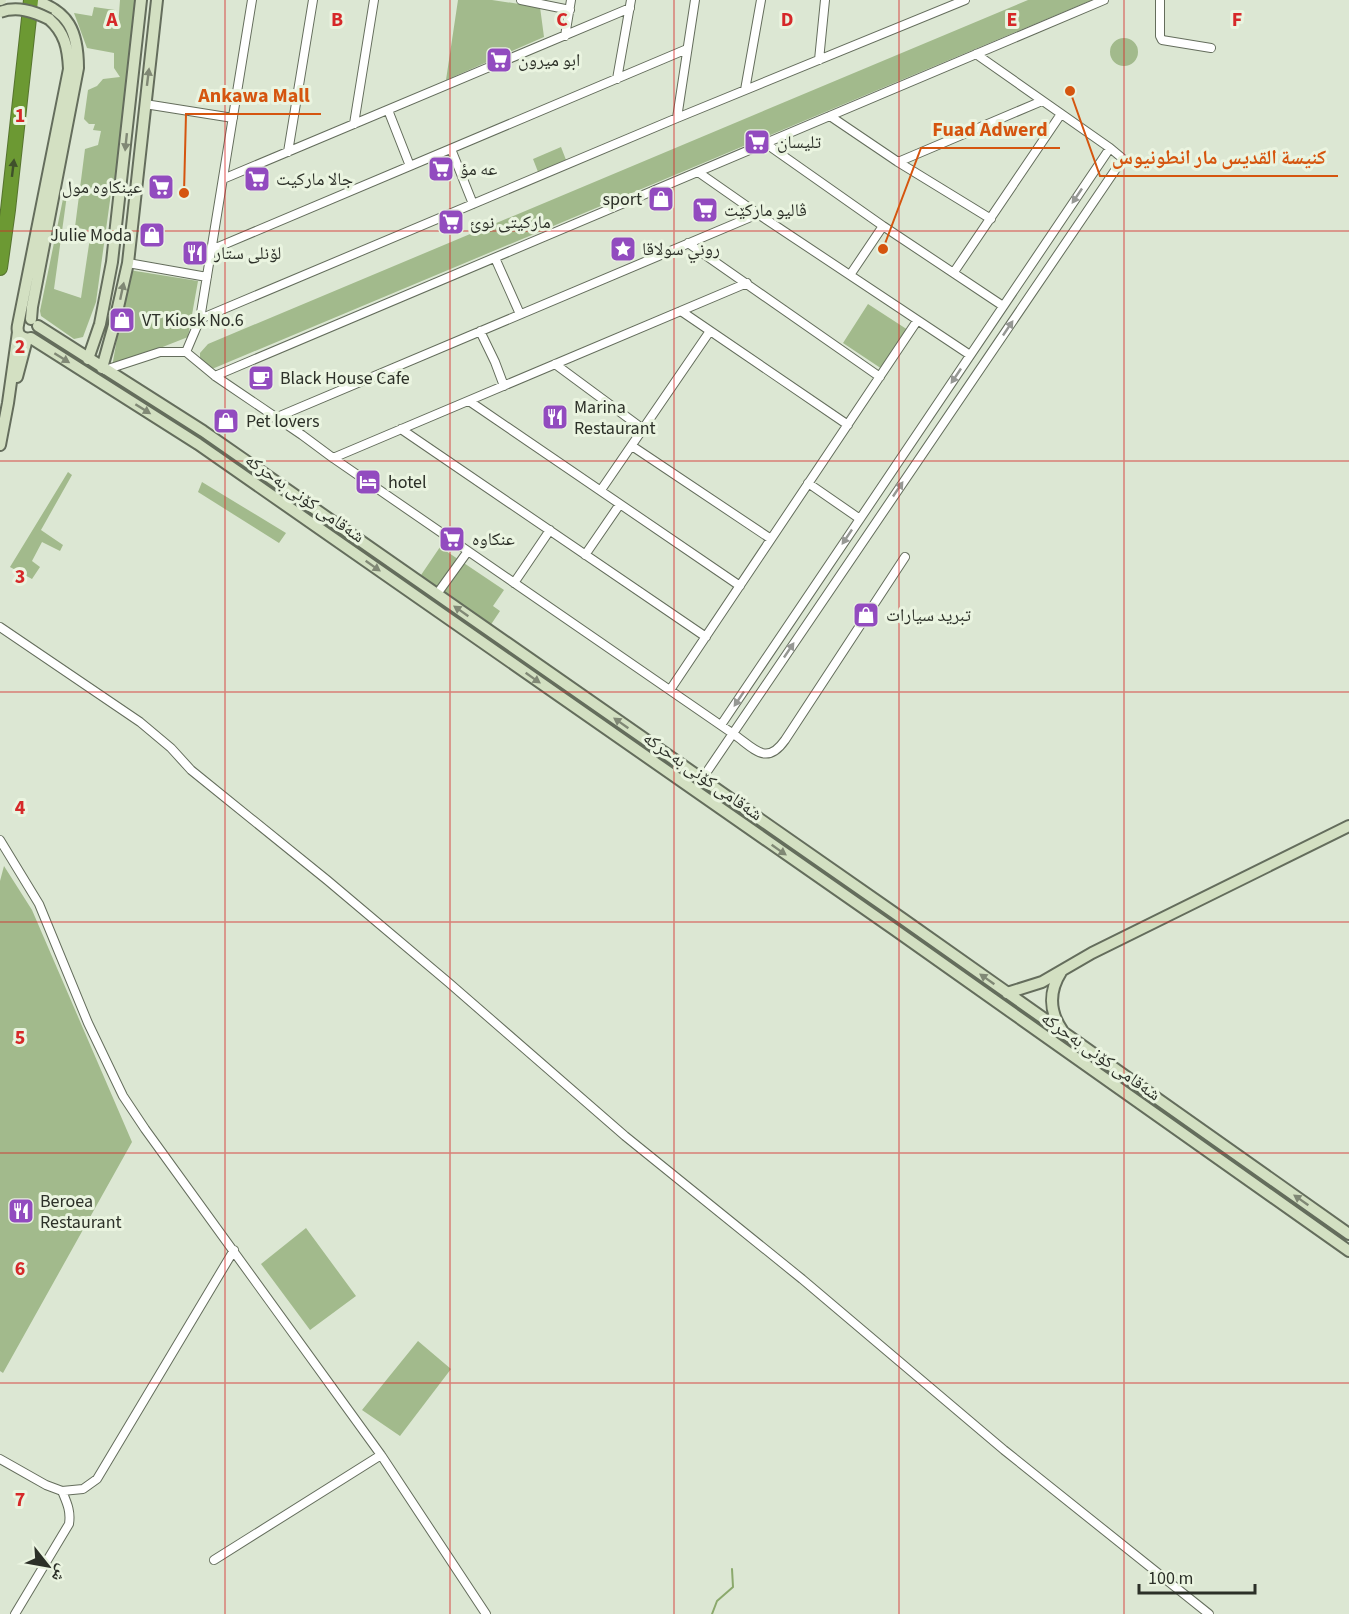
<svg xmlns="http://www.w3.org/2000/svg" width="1349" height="1614" font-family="'Source Sans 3','Noto Naskh Arabic',sans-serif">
  <rect width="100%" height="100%" fill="#dce7d3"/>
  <path fill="#a2ba8c" d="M120,0h16l-17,166 -7,20 -16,116 -13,35 -9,2 -33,-23 -1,-5 24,-117 3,1 -13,94 27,9 10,-67 -16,-4 10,-78 13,-4 3,-14 -8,-1 2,-6h-6l-5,-5 4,-29 9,-4 6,-7 17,-2 -6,-9v-15l-27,-5 -13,-35 18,3 2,-9 21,3 -1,16 4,1z
    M458,0h34l48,7 4,30 -98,43z
    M1028,0h64l-880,369 -12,-10v-6l8,-9z
    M1110 52a14 14 0 1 1 28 0a14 14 0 1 1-28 0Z
    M561,147l7,18 -28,12 -7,-18z
    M129,270l69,11 -10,56 -76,30z
    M868,304l40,26 -26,39 -39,-26z
    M68,472l4,3 -31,55 22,15 -3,6 -18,-9 -10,19 8,6 -8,12 -22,-12z
    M202,482l84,51 -7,10 -81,-51z
    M440,547l64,43 -11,16 7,5 -10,15 -71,-48z
    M4,866l28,44 100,232 -129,231 -3,-2v-490z
    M306,1228l50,68 -46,34 -49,-66z
    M418,1341l33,28 -51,67 -38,-26z"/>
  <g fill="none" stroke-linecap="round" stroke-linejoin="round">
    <path stroke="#8ba96c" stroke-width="2" d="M712,1614l5,-13 16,-14 -1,-18"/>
    <g stroke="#646d5c" stroke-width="10">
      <path id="street" d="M521,0l49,10
        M1160,0v36l2,4 49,8
        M565,36l6,-36
        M819,60l6,-60
        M617,79l14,-79
        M745,90l16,-90
        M145,104l88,14
        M388,110l22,56
        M830,116l68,46 93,57
        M677,118l18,-118
        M354,124l20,-124
        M765,143l118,83 120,80
        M451,149l22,55
        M288,152l25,-152
        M898,162l144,-61
        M698,172l63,44 209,139
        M223,179l407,-171
        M688,243l192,134
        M211,250l476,-201
        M495,258l25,56
        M128,263l79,14
        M954,272l107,-158
        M850,275l33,-49
        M681,311l167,114
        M200,319l477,-201 288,-118
        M480,331l15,31 9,24
        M186,352l14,-33 52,-319
        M555,364l88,65
        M105,370l55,-18h26l29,24 87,59 31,23 399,275c22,15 34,34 53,7l120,-183
        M215,376l889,-376
        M469,401l271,185
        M275,418l483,-204
        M401,429l305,208
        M632,446l139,93
        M333,458l414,-175
        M808,483l52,36
        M601,490l109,-159
        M585,555l35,-51
        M514,583l36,-53
        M437,594l31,-43
        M0,627l140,95 31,26 20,22 136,110 121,102 177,154 177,143 202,171 205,164
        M670,690l247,-369
        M721,725l389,-577
        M702,779l420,-619v-2l-12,-10 -134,-94
        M0,840l39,64 49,119 35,73 22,33 236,326 105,159
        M0,1459l46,26 16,6
        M214,1560l167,-105
        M15,1614l54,-90c2,-13 -2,-21 -7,-33l21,-2 14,-10 137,-229"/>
    </g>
    <g stroke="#646d5c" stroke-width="14">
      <path id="secondary" d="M49,19c16,14 19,29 20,50l-51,256c-2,9 4,15 13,13l167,106 697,486 454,321
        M31,319l1,-12 46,-239c0,-36 -9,-58 -46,-68
        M38,326l165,105 700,488 446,315
        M88,359l12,-35 12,-62 29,-262
        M102,368l12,-43 14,-62 29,-263
        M17,377l10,-38
        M0,445l8,-42 10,-71
        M1061,972c-12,19 -12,39 1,58
        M1007,993l35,-11 50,-29 257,-127"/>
    </g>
    <g stroke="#56742f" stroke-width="16">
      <path id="highway" d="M0,268l8,-58 23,-210"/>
    </g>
    <use href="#street" stroke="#fff" stroke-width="8"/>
    <use href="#secondary" stroke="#d3e0c2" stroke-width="10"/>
    <use href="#highway" stroke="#6c9933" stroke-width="14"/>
    <g stroke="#646d5c" stroke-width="14" stroke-linecap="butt">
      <path id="secondary-bridge" d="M0,0h1
        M0,12c17,-6 33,-1 49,7"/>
    </g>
    <use href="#secondary-bridge" stroke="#d3e0c2" stroke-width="10"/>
  </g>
  <defs><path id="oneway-solid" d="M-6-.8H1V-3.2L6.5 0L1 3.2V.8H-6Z" transform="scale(1.5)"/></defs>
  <g fill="#808875">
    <use href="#oneway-solid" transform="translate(148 77) rotate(-83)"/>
    <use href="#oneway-solid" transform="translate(126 142) rotate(96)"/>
    <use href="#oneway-solid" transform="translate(122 291) rotate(-78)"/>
    <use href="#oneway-solid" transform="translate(62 358) rotate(32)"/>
    <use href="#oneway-solid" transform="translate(143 409) rotate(32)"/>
    <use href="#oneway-solid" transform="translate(373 566) rotate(35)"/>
    <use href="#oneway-solid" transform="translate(461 611) rotate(-145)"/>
    <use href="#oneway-solid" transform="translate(533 678) rotate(35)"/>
    <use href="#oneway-solid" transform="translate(621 723) rotate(-145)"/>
    <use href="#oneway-solid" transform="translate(779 850) rotate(35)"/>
    <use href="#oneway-solid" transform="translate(987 979) rotate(-145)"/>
    <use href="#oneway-solid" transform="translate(1301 1200) rotate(-145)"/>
  </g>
  <use fill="#3f502b" href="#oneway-solid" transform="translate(13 168) rotate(-83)"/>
  <g fill="#969894">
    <use href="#oneway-solid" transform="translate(1077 196) rotate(124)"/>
    <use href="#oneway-solid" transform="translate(1008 328) rotate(-56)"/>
    <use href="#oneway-solid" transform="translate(956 376) rotate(124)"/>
    <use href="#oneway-solid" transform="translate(898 489) rotate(-56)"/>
    <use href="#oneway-solid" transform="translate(847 537) rotate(124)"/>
    <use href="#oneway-solid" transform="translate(789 650) rotate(-56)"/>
    <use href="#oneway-solid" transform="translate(739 699) rotate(124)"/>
  </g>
  <path fill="none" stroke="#d62828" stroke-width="1.5" stroke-opacity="0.55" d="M225,0v1614M450,0v1614M674,0v1614M899,0v1614M1124,0v1614M0,231h1349M0,461h1349M0,692h1349M0,922h1349M0,1153h1349M0,1383h1349"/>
  <defs>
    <g id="supermarket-square" transform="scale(1.35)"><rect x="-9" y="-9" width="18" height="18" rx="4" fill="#924bbf" stroke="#eaf4e0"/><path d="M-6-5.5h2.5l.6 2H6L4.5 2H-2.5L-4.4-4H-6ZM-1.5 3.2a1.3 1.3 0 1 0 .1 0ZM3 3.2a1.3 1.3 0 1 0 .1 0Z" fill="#fff"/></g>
    <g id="shop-square" transform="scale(1.35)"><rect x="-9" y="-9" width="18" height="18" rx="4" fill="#924bbf" stroke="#eaf4e0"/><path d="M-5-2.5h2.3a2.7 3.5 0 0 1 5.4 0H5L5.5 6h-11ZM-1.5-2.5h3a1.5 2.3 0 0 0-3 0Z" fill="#fff"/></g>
    <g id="sight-square" transform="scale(1.35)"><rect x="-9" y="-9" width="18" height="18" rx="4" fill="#924bbf" stroke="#eaf4e0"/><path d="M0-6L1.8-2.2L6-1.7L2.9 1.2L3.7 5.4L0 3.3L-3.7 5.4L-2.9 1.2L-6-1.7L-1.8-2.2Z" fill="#fff"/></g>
    <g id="restaurant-square" transform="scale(1.35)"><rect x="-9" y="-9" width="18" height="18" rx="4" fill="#924bbf" stroke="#eaf4e0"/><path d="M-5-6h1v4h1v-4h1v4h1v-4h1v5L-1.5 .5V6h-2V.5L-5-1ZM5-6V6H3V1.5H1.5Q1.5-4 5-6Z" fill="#fff"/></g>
    <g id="cafe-square" transform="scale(1.35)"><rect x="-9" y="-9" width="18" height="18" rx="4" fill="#924bbf" stroke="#eaf4e0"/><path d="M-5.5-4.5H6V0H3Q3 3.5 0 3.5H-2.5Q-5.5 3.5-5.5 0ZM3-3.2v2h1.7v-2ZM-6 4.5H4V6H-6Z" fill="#fff"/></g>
    <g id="hotel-square" transform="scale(1.35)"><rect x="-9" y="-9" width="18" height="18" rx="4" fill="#924bbf" stroke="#eaf4e0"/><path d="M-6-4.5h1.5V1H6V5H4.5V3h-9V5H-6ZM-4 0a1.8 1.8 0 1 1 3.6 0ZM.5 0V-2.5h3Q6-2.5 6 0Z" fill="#fff"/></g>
  </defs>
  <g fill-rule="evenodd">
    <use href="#supermarket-square" x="499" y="60"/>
    <use href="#supermarket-square" x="757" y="142"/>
    <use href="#supermarket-square" x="441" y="169"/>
    <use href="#supermarket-square" x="257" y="179"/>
    <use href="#supermarket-square" x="161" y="187"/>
    <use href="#shop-square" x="661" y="199"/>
    <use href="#supermarket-square" x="705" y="210"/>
    <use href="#supermarket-square" x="451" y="222"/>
    <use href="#shop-square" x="152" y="235"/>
    <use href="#sight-square" x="623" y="249"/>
    <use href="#restaurant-square" x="195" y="253"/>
    <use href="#shop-square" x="122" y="320"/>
    <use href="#cafe-square" x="261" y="378"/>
    <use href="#restaurant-square" x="555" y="417"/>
    <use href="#shop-square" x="226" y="421"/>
    <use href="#hotel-square" x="368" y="482"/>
    <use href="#supermarket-square" x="452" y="539"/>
    <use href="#shop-square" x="866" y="615"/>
    <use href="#restaurant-square" x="21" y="1211"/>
  </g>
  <g text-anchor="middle" stroke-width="6" stroke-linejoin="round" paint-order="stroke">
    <g font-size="18" fill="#2c3028" stroke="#eaf4e0" text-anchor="start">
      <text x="518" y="66">ابو ميرون</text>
      <text x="777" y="148">تليسان</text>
      <text x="460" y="175">عه مؤ</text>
      <text x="276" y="185">جالا ماركيت</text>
      <text x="142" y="193" text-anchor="end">عينكاوه مول</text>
      <text x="642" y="205" text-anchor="end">sport</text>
      <text x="724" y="216">ڤالیو مارکێت</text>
      <text x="470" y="228">مارکیتی نوئ</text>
      <text x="132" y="241" text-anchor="end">Julie Moda</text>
      <text x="642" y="255">روني سولاقا</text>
      <text x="214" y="259">لۆنلی ستار</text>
      <text x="142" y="326">VT Kiosk No.6</text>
      <text x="280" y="384">Black House Cafe</text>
      <text x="574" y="413">Marina<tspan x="574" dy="21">Restaurant</tspan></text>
      <text x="246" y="427">Pet lovers</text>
      <text x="388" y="488">hotel</text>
      <text x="472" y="545">عنكاوه</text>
      <text x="886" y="621">تبريد سيارات</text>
      <text x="40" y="1207">Beroea<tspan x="40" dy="21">Restaurant</tspan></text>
    </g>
    <g font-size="18" fill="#2c3028" stroke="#eaf4e0">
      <text transform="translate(305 498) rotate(35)" y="6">شەقامی کۆنی بەحرکە</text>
      <text transform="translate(703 776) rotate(35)" y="6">شەقامی کۆنی بەحرکە</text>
      <text transform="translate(1101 1056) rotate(35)" y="6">شەقامی کۆنی بەحرکە</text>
    </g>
  </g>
  <g font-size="20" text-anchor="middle" font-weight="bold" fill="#d62828" stroke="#eaf4e0" stroke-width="6" stroke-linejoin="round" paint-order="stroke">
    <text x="112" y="26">A</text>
    <text x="337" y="26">B</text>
    <text x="562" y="26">C</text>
    <text x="787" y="26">D</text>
    <text x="1012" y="26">E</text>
    <text x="1237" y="26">F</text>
    <text x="20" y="122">1</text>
    <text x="20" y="353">2</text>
    <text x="20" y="583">3</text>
    <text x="20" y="814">4</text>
    <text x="20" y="1044">5</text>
    <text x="20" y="1275">6</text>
    <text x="20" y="1506">7</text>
  </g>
  <path fill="none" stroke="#d5550f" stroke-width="2" d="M184 193L186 114H321M883 249L921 148H1060M1070 91L1100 176H1338"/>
  <g fill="#d5550f" stroke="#eaf4e0" stroke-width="2">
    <circle cx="184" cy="193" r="6"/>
    <circle cx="883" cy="249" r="6"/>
    <circle cx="1070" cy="91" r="6"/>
  </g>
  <g font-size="20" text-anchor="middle" font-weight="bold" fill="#d5550f" stroke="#eaf4e0" stroke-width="6" stroke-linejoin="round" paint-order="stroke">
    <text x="254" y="102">Ankawa Mall</text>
    <text x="990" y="136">Fuad Adwerd</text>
    <text x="1219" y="164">كنيسة القديس مار انطونيوس</text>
  </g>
  <g transform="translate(48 1566) rotate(121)" stroke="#eaf4e0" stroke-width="4.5" paint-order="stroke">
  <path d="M0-4.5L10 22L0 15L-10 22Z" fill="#2c3028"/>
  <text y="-9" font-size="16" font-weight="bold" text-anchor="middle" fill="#2c3028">ش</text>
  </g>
  <path d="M1139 1584v9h116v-9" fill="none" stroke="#2c3028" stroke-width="3"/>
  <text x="1148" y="1584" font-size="18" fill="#2c3028" stroke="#eaf4e0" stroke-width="4.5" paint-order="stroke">100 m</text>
</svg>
